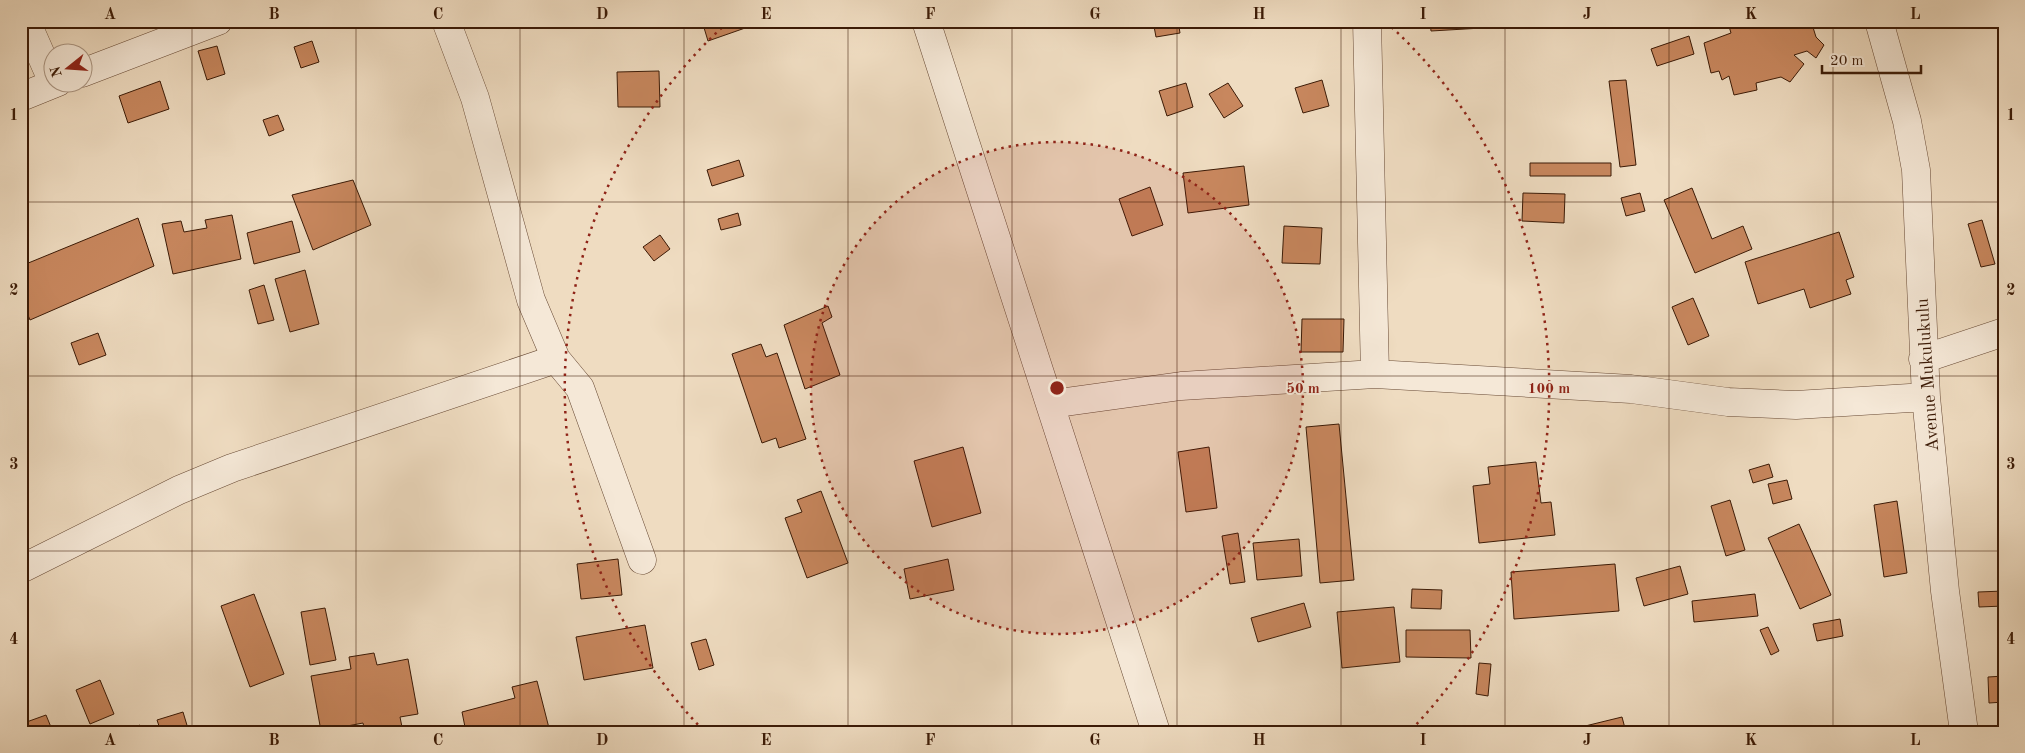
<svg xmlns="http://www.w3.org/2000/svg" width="2025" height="753" font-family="'Old Standard TT',serif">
  <rect width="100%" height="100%" fill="#efdcc1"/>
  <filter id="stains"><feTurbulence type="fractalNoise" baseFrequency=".004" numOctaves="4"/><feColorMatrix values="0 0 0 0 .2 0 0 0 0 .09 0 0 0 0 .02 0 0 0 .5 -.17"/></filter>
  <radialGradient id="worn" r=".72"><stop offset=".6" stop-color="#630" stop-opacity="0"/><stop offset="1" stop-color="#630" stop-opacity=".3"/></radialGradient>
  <path fill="#c8875e" stroke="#3b1a06" d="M702,21h44l2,6 -40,14z
    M1153,21h25l2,12 -24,4z
    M1430,21h85l1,5 -85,5z
    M1733,21h22l4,4 5,-1 -1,-3h48l5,16 8,8 -8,13 -9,-7 -13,4 10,9 -14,18 -9,-5 -25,6 1,7 -23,5 -5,-19 -7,4 -3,-9 -8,2 -7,-30 27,-10 -3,-10z
    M1689,36l5,18 -37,12 -6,-17z
    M312,41l7,21 -18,6 -7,-21z
    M217,46l8,28 -18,6 -9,-29z
    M659,71l1,36h-42l-1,-35z
    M1322,80l7,26 -26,7 -8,-25z
    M1626,80l10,85 -16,2 -11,-86z
    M160,81l9,28 -41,14 -9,-27z
    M1186,83l7,24 -26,9 -8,-25z
    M1228,83l15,23 -19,12 -15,-24z
    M278,115l6,15 -15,6 -6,-16z
    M739,160l5,16 -32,10 -5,-16z
    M1530,163h81v13h-81z
    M1244,166l5,39 -61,8 -5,-40z
    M353,180l18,45 -58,25 -21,-55z
    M1150,187l13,38 -31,11 -13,-37z
    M1692,188l20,51 31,-13 9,23 -57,24 -31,-73z
    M1523,193l42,1 -1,29 -42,-2z
    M1640,193l5,18 -19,5 -5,-18z
    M738,213l3,12 -20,5 -3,-11z
    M232,215l9,44 -68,15 -11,-50 19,-3 3,11 23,-4 -2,-8z
    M138,218l16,48 -124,54 -9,-22v-32z
    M1982,220l13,44 -14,3 -13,-43z
    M292,221l8,31 -46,12 -7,-31z
    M1284,226l38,2 -2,36 -38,-1z
    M1839,232l15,45 -8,3 5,14 -41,14 -6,-19 -46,15 -13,-42z
    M660,235l10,14 -16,12 -11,-14z
    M305,270l14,54 -29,8 -15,-53z
    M264,285l10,35 -16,4 -9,-34z
    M1693,298l16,38 -21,9 -16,-38z
    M828,306l4,11 -10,6 18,52 -35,14 -21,-64z
    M1302,319h42l-1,33h-42z
    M98,333l8,22 -27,10 -8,-22z
    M761,344l5,13 11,-4 29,86 -27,9 -3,-10 -14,5 -30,-89z
    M1339,424l15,156 -34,3 -14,-156z
    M963,447l18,66 -49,14 -18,-66z
    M1209,447l8,61 -31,4 -8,-60z
    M1536,462l5,41 10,-1 4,33 -76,8 -6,-57 17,-2 -2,-17z
    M1769,464l4,13 -20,6 -4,-13z
    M1787,480l5,19 -19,5 -5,-20z
    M821,491l27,72 -41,15 -22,-60 17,-6 -5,-12z
    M1730,500l15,50 -19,6 -15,-50z
    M1897,501l10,72 -23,4 -10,-72z
    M1799,524l32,71 -31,14 -32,-71z
    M1238,533l7,49 -15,2 -8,-48z
    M1299,539l3,37 -45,4 -4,-37z
    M618,559l4,36 -41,4 -4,-35z
    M948,559l6,31 -44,9 -6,-30z
    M1615,564l4,47 -105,8 -3,-47z
    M1680,566l8,28 -44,12 -8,-28z
    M1412,589l30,1 -1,19 -30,-1z
    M2004,591v15l-25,1 -1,-15z
    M254,594l30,80 -34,13 -29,-81z
    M1755,594l3,22 -64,6 -2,-21z
    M1304,603l7,24 -53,15 -7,-24z
    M1394,607l6,55 -58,6 -5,-56z
    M325,608l11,52 -26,5 -9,-53z
    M1840,619l3,17 -26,5 -4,-17z
    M645,625l8,43 -69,12 -8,-43z
    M1768,627l11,24 -8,4 -11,-25z
    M1406,630h64l1,28 -65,-1z
    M706,639l8,26 -15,5 -8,-27z
    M374,653l3,12 31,-6 10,55 -18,3 3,15h-38l-2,-9 -42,8 -10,-55 40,-7 -2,-12z
    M1479,663l12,1 -3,32 -12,-2z
    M2004,676v26l-15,1 -1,-26z
    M100,680l14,34 -24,10 -14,-34z
    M537,681l13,51h-84l-4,-20 53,-14 -3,-11z
    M183,712l6,20h-28l-4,-12z
    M46,715l7,17h-32v-8z
    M1622,717l4,15h-48l-1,-4z
    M140,725l3,7h-19z
    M1408,730h18v2h-18z"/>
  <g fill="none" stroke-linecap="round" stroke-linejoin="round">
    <g stroke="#684a35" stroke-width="29">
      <path id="minor" d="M26,21l26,59
        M446,21l29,77 56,202 25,59 24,29 62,172
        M926,21l230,711
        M1367,21l8,353
        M1879,21l28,100 9,49 10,227 19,194 19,141
        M82,73l136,-52
        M21,97l37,-15
        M1923,359l81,-27
        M1051,404l130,-18 194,-12 256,15 97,13 68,3 130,-8
        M21,569l158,-79 53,-22 324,-109"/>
    </g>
    <use href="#minor" stroke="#f5e8d7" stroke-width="28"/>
  </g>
  <path fill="none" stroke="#3b1a06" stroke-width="1" stroke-opacity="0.55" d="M192,21v711M356,21v711M520,21v711M684,21v711M848,21v711M1012,21v711M1177,21v711M1341,21v711M1505,21v711M1669,21v711M1833,21v711M21,202h1983M21,376h1983M21,551h1983"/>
  <circle cx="1057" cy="388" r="246" fill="#8f2418" fill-opacity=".12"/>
  <g fill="none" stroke="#8f2418" stroke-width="2.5" stroke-dasharray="2.5 5">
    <circle cx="1057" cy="388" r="246"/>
    <path d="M703 730A492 492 0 0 1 728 22M1386 22A492 492 0 0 1 1411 730"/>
  </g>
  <g text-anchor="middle" stroke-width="4" stroke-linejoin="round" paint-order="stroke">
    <g font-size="18" fill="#3b1a06" stroke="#f5e8d7">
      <text transform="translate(1927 375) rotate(-94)" y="6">Avenue Mukulukulu</text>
    </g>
  </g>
  <circle cx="1057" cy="388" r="8" fill="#8f2418" stroke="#f5e8d7" stroke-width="2.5"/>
  <g font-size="15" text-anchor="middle" font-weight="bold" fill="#8f2418" stroke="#f5e8d7" stroke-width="4" stroke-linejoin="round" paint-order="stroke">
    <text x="1303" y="393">50 m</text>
    <text x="1549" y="393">100 m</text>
  </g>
  <rect width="2025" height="753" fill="none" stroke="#efdcc1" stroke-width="55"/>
  <g transform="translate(68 68) rotate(253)"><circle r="24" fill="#f5e8d7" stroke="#ab9683"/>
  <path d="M0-4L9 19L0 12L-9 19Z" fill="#8f2418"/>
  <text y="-8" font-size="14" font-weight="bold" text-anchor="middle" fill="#3b1a06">N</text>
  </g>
  <path d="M1822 65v8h99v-8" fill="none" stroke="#3b1a06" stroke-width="2.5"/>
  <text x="1830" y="65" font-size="15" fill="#3b1a06" stroke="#f5e8d7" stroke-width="4" paint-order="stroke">20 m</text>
  <rect x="28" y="28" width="1970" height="698" fill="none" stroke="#3b1a06" stroke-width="2"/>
  <g font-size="16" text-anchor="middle" font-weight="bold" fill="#3b1a06">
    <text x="110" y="19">A</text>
    <text x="274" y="19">B</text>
    <text x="438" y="19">C</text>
    <text x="602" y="19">D</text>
    <text x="766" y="19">E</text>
    <text x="930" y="19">F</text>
    <text x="1095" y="19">G</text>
    <text x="1259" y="19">H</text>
    <text x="1423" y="19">I</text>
    <text x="1587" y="19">J</text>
    <text x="1751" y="19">K</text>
    <text x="1915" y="19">L</text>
    <text x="14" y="120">1</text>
    <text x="2011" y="120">1</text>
    <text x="14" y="295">2</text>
    <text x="2011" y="295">2</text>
    <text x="14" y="469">3</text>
    <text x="2011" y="469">3</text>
    <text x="14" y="644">4</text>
    <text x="2011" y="644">4</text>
    <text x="110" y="745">A</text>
    <text x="274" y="745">B</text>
    <text x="438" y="745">C</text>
    <text x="602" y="745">D</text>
    <text x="766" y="745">E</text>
    <text x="930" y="745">F</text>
    <text x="1095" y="745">G</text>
    <text x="1259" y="745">H</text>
    <text x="1423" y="745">I</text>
    <text x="1587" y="745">J</text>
    <text x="1751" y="745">K</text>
    <text x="1915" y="745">L</text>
  </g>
  <rect width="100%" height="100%" filter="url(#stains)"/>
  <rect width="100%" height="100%" fill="url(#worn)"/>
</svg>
